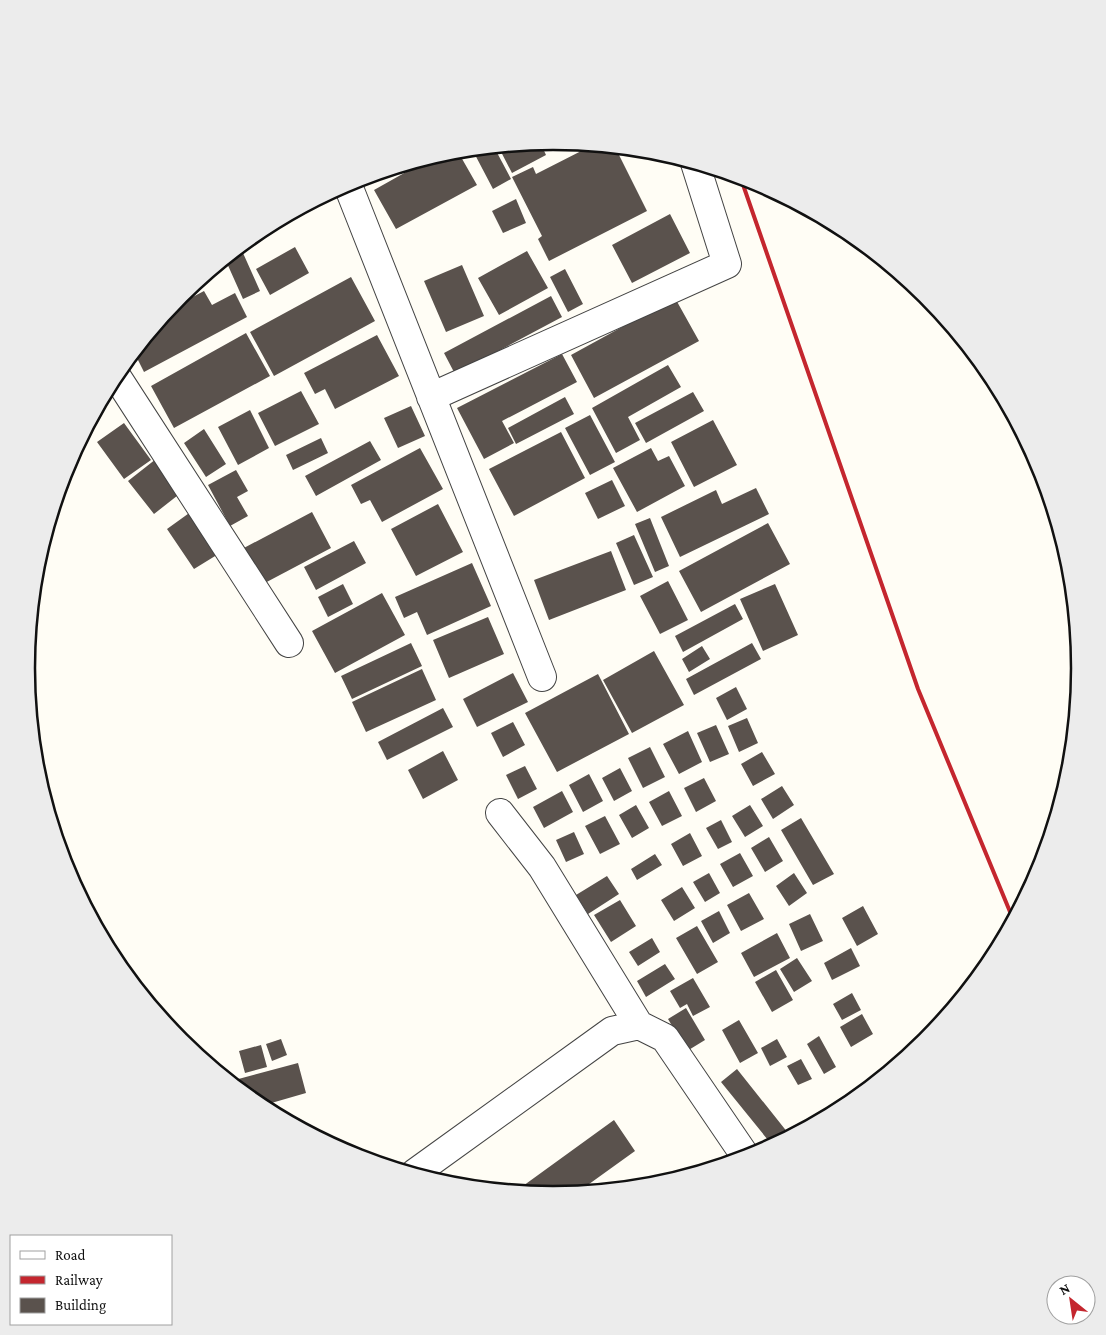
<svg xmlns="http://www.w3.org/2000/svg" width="1106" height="1335" font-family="'Crimson Pro',serif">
  <rect width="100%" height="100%" fill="#fffdf5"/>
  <path fill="#5a524d" d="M540,142l6,13 -34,18 -14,-27z
    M593,145l22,2 32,64 -98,50 -11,-22 4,-3 -30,-59 21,-10 3,7z
    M494,147l17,32 -18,10 -21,-40z
    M457,150l20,35 -81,44 -22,-39 64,-36z
    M516,199l10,24 -23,10 -11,-22z
    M670,214l20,39 -58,30 -20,-38z
    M295,247l14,26 -39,22 -14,-26z
    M527,251l21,37 -49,27 -21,-37z
    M243,253l17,38 -17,8 -17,-38z
    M462,265l22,51 -38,16 -22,-51z
    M565,269l18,35 -15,8 -18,-35z
    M351,277l24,44 -101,55 -24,-44z
    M204,291l8,14 23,-12 12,24 -103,55 -10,-20 34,-42z
    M551,296l11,21 -107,57 -11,-21z
    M675,298l24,43 -105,57 -23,-43z
    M246,333l24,43 -96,52 -23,-42z
    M377,335l22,41 -64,33 -10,-20 -10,5 -11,-21z
    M562,354l15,28 -75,39 12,22 -30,16 -27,-51z
    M668,365l13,22 -53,30 12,23 -24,13 -24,-45z
    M301,391l18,33 -44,22 -17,-33z
    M693,392l11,19 -58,32 -11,-20z
    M565,397l9,17 -58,30 -8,-16z
    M411,406l14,30 -27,12 -14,-30z
    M250,410l19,38 -31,17 -20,-38z
    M590,415l25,47 -25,13 -25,-47z
    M713,420l24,45 -43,22 -23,-45z
    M124,423l27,37 -27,19 -27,-37z
    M204,429l22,35 -20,13 -22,-34z
    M561,432l24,46 -71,38 -25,-47z
    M321,438l7,15 -35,17 -7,-15z
    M370,441l11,19 -65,36 -11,-20z
    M420,448l23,41 -61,33 -12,-22 -9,4 -10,-19z
    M651,448l7,13 11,-5 16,30 -48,26 -24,-44z
    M156,459l26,33 -28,22 -26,-33z
    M236,470l12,21 -11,6 11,19 -18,10 -22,-41z
    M612,480l13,26 -27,13 -13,-26z
    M756,488l13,26 -89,43 -19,-40 55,-27 6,14z
    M438,504l25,48 -47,24 -25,-47z
    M192,511l28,42 -26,16 -27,-40z
    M312,512l19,36 -70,37 -19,-36z
    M650,518l19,48 -14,6 -20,-48z
    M768,523l22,41 -89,48 -22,-41z
    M634,535l19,42 -19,8 -18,-42z
    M354,541l12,22 -50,27 -12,-23z
    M611,551l15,39 -77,30 -15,-40z
    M472,563l19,43 -64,29 -10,-23 -13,6 -9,-21z
    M668,581l20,39 -28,14 -20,-38z
    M343,584l10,20 -25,13 -10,-20z
    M775,584l23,51 -35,16 -23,-52z
    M382,593l23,42 -70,38 -23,-42z
    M735,604l8,15 -60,33 -8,-16z
    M488,617l16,37 -55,24 -16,-38z
    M411,643l11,23 -70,33 -11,-23z
    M752,643l9,16 -67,36 -8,-16z
    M702,646l8,13 -21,13 -7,-13z
    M654,651l30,54 -52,28 -29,-53z
    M422,669l14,31 -70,32 -14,-30z
    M513,673l15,29 -51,25 -14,-28z
    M598,674l31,60 -72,38 -32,-59z
    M736,687l11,22 -20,11 -11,-22z
    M443,708l10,19 -66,33 -9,-18z
    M747,718l11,25 -19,9 -11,-26z
    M513,722l12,23 -22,12 -12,-24z
    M716,725l13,29 -19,8 -13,-29z
    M688,731l14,31 -23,12 -16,-30z
    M650,747l15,30 -22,11 -15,-30z
    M443,751l15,29 -35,19 -15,-29z
    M762,752l13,22 -22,12 -12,-22z
    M525,766l12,23 -19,10 -12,-24z
    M620,768l12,23 -18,10 -12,-23z
    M589,774l14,27 -20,11 -14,-27z
    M704,778l12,23 -20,11 -12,-24z
    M782,786l12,19 -21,14 -12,-20z
    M562,791l11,21 -29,16 -11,-21z
    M669,791l13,25 -20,10 -13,-24z
    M636,805l13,23 -17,10 -13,-23z
    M750,805l13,21 -18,11 -13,-21z
    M605,816l15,28 -20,10 -15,-28z
    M801,818l33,56 -21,11 -32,-55z
    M721,820l11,22 -14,7 -12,-21z
    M574,832l10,22 -18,8 -10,-22z
    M690,833l12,23 -19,10 -12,-22z
    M769,837l14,24 -18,11 -14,-24z
    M740,853l13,23 -20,11 -13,-23z
    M655,854l7,11 -25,15 -6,-11z
    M709,873l11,20 -15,9 -12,-20z
    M794,873l13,20 -18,13 -13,-20z
    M607,876l12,18 -31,20 -12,-19z
    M682,887l13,21 -21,13 -13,-21z
    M749,893l15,26 -23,12 -14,-26z
    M620,900l16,26 -25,16 -17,-27z
    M863,906l15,28 -21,12 -15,-28z
    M719,911l11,22 -17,10 -12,-22z
    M810,914l13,27 -22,10 -12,-27z
    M697,926l21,36 -21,12 -21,-36z
    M777,933l13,25 -36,19 -13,-24z
    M652,938l8,14 -22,14 -9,-14z
    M851,948l9,18 -28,14 -8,-17z
    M797,958l15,23 -18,11 -14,-23z
    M665,964l10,15 -29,18 -9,-16z
    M776,970l17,30 -21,12 -17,-30z
    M693,978l17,29 -17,9 -6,-12 -7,4 -10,-17z
    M852,993l9,17 -19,10 -9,-16z
    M686,1008l19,32 -18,11 -19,-32z
    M862,1014l11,20 -22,13 -11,-20z
    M739,1020l19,33 -18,10 -18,-33z
    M819,1036l17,31 -12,7 -17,-30z
    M281,1039l6,16 -15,6 -6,-17z
    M777,1039l10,18 -17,9 -9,-18z
    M261,1045l6,22 -22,6 -6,-22z
    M907,1050l2,3 -21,18 -3,-5z
    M801,1059l11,20 -14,6 -11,-19z
    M298,1063l8,30 -45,13 -30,-25z
    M737,1069l51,64 -16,12 -51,-63z
    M614,1120l21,31 -57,41 -25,2 -37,-3z"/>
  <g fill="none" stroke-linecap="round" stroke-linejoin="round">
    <g stroke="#444" stroke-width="30">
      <path id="minor" d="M347,183l195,494
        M115,374l174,269
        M431,397l296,-133 -32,-101
        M500,813l42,54 97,158 26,13 81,119
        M415,1173l197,-142 27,-6"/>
    </g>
    <use href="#minor" stroke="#fff" stroke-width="28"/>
    <path stroke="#c4262e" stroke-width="4" d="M740,176l178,513 95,230"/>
  </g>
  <path d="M0 0H1106V1335H0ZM35 668a518 518 0 1 1 1036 0a518 518 0 1 1-1036 0Z" fill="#ececec" fill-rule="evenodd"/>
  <path fill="none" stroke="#111" stroke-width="2.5" d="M35 668a518 518 0 1 1 1036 0a518 518 0 1 1-1036 0Z"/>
  <rect x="10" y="1235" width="162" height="90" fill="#ffffff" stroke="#a0a0a0"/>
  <rect x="20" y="1251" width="25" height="8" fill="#ffffff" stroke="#a0a0a0"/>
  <text x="55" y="1260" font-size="15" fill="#111111">Road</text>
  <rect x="20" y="1276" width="25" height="8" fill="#c4262e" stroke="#a0a0a0"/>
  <text x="55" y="1285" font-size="15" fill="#111111">Railway</text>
  <rect x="20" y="1298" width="25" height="15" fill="#5a524d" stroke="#a0a0a0"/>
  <text x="55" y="1310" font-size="15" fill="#111111">Building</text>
  <g transform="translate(1071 1300) rotate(330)"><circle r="24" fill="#ffffff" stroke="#a0a0a0"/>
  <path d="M0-4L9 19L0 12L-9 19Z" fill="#c4262e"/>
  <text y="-8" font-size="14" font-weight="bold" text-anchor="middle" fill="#111111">N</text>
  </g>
</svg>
